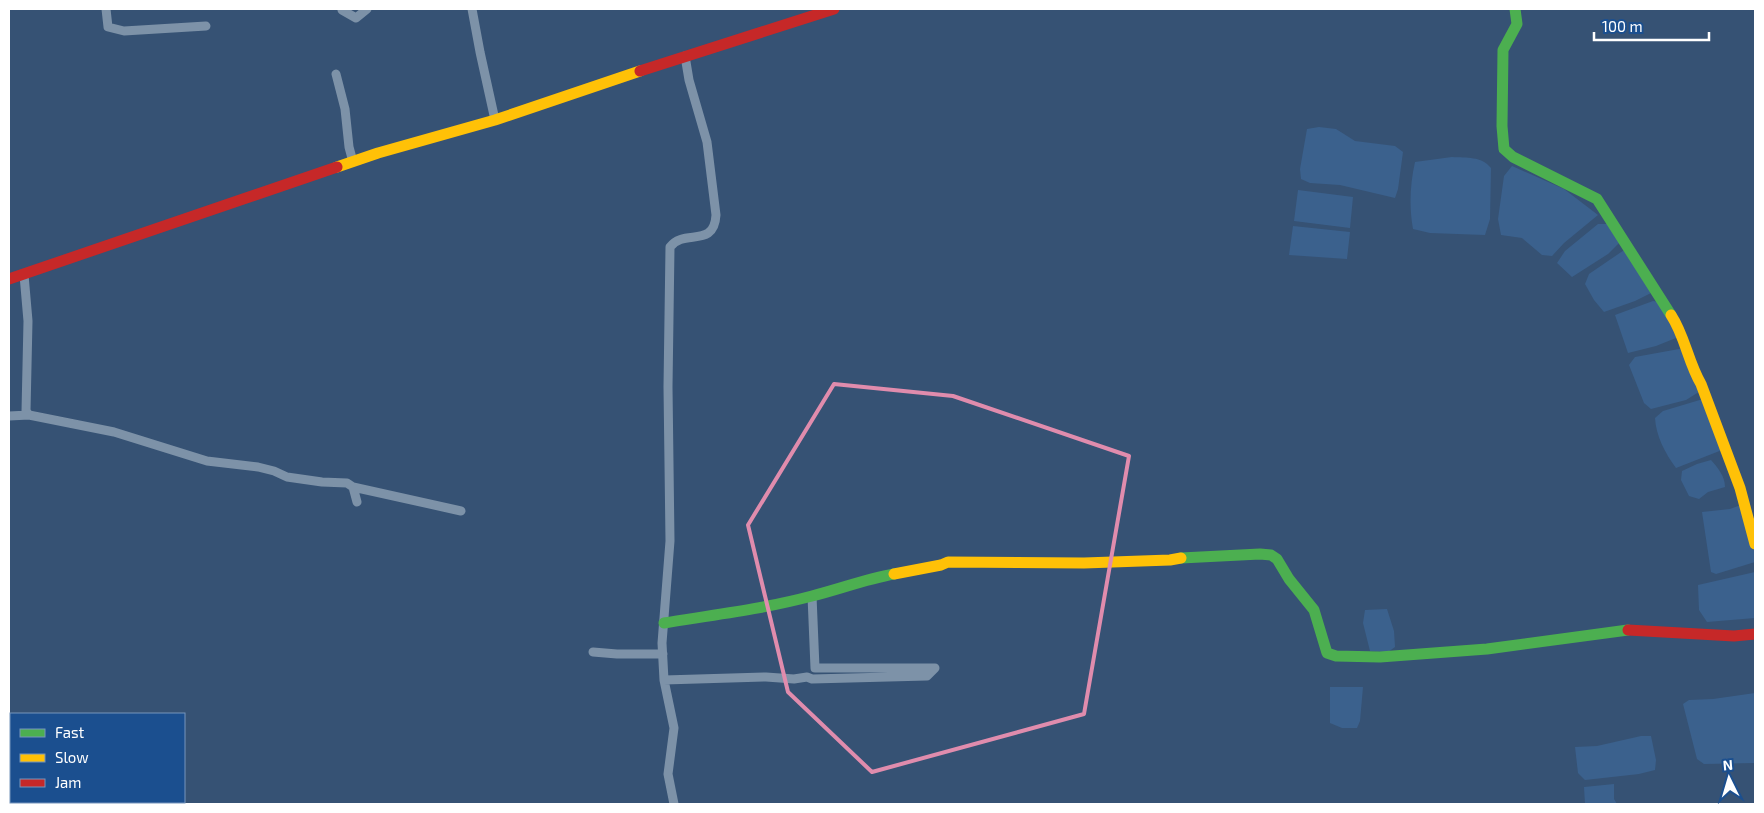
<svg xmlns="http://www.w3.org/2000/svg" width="1764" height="813" font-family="'Exo 2',sans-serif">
  <rect width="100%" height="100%" fill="#365274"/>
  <path fill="#3b618d" d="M1319,127l17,2 19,12 40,5 8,6 -5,37 -3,9 -55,-13 -30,-2 -9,-4 -1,-10 7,-40z
    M1452,157c15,1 29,-1 39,11l-1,51 -5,16 -55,-2 -17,-4c-4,-22 -3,-45 2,-67z
    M1512,166l52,23 34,26 -34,28 -12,13 -10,-1 -20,-17 -21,-3 -3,-16 6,-43z
    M1298,190l55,7 -3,31 -56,-7z
    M1598,224h10l13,17 -13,13 -36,23 -15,-14 8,-12z
    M1293,226l57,6 -3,27 -58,-4z
    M1630,246l25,45 -20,10 -31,11 -10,-12 -9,-16 4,-10z
    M1653,301l12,2 16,33 -25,10 -28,7 -13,-38z
    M1679,349l10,1 13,40 -16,10 -35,9 -7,-6 -15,-38 6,-8z
    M1703,399l19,51 -46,18c-11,-15 -20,-32 -21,-50l8,-7z
    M1711,460c7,8 14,16 14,27l-17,5 -9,7 -10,-3 -8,-16 1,-9 15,-7z
    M1746,503l9,25v34l-39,12 -5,-2 -9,-60 28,-3z
    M1755,572v46l-48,4 -8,-12 -1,-25z
    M1387,609l7,22 1,16 -7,5 -18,-1 -7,-28 2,-13z
    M1330,687h33l-3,34 -3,7h-15l-12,-5z
    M1755,693v70l-51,1 -7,-5 -14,-55 6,-4 24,-1z
    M1641,736h10l5,24 -1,10 -16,4 -54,6 -7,-7 -3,-26 22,-1z
    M1614,784v15l3,5h-32l-1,-17z"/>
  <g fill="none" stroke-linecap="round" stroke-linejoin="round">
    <path stroke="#7d92a8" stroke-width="9" d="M106,9l2,18 16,4 82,-5
      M472,9l8,43 15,68
      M342,10l14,8 11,-9
      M336,74l9,35 4,38 4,15
      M24,275l4,46 -2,90 3,4 85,17 93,29 51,6 16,4 13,6 35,5 25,1 6,4 4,15
      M9,416l20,-1
      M353,487l108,24
      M812,596l3,72h120
      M593,652l24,2h46
      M664,680l102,-3 28,2 13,-2 5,2 115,-3 8,-8
      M118,802v2
      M674,804l-6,-30 6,-46 -10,-48 -2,-37 8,-102 -2,-154 2,-140c14,-19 44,2 46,-32l-9,-73 -18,-62 -4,-24"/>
    <path stroke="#4caf50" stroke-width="11" d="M1515,9l2,15 -14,26 -1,76 2,23 9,8 84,42 74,116
      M1181,558l79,-4 11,1 6,4 12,20 25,31 13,43 9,3 44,1 107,-8 141,-19
      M664,623c50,-8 99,-14 148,-27 28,-7 54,-17 82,-22"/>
    <path stroke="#ffc107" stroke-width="11" d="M337,167l41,-14 117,-33 145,-49
      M1671,315c14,21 17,47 30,69l39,104 15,56
      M894,574l47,-9 7,-3 136,1 86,-3 11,-2"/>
    <path stroke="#c62828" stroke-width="11" d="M640,71l194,-62
      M9,279l328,-112
      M1628,630l106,6 21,-2"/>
  </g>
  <path fill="none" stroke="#e08cad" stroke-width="4" stroke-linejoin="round" d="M834,384l119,12 176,60 -45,258 -212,58 -84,-80 -40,-167z"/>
  <rect width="1764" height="813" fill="none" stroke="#ffffff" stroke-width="20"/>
  <rect x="10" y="713" width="175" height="90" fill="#1b4f8f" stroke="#7695bc"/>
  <rect x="20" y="729" width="25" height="8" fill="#4caf50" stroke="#7695bc"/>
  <text x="55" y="738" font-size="15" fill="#ffffff">Fast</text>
  <rect x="20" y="754" width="25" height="8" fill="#ffc107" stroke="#7695bc"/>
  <text x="55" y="763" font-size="15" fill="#ffffff">Slow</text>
  <rect x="20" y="779" width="25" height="8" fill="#c62828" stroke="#7695bc"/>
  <text x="55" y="788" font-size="15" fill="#ffffff">Jam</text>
  <g transform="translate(1729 778) rotate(355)" stroke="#1b4f8f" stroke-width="4" paint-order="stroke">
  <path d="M0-4L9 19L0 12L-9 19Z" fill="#ffffff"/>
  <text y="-8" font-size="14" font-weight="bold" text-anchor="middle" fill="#ffffff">N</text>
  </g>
  <path d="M1594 32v8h115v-8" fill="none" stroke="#ffffff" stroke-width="2.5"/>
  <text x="1602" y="32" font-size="15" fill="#ffffff" stroke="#1b4f8f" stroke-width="4" paint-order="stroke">100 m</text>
</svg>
